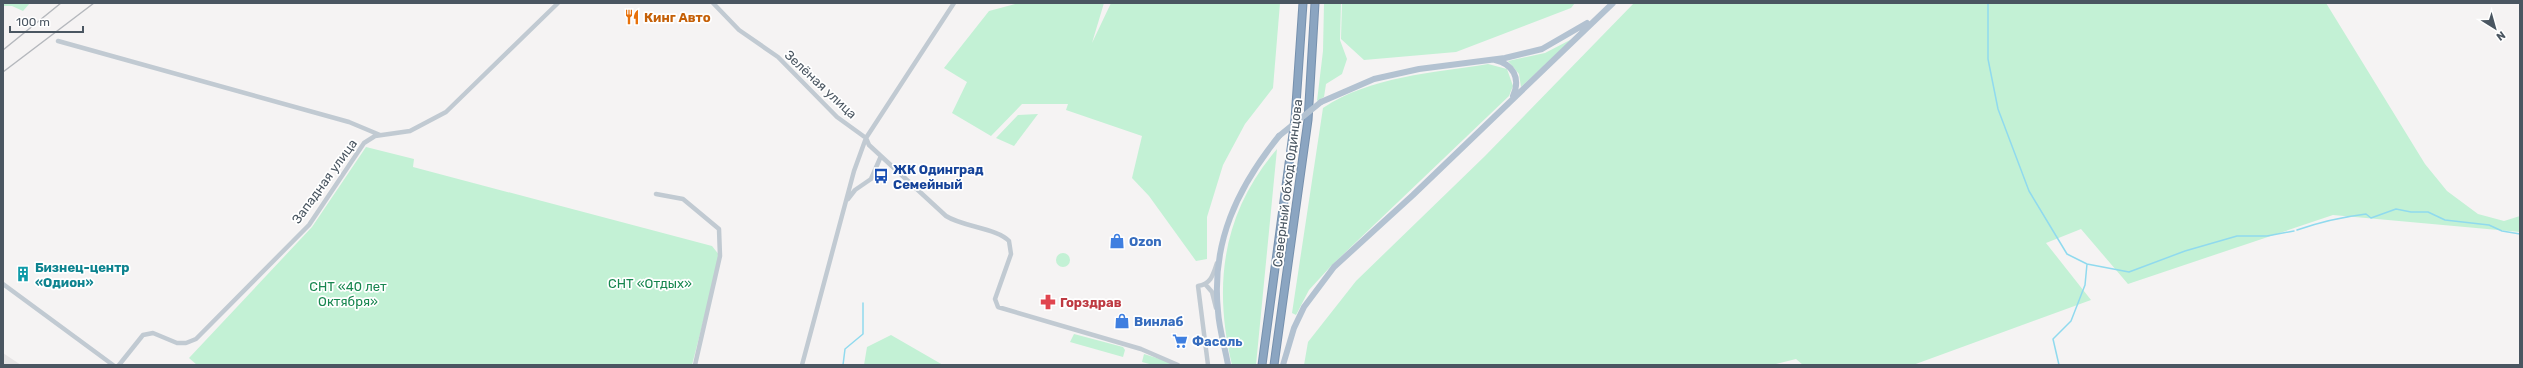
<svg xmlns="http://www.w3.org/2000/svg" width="2523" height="368" font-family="Rubik,sans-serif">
  <rect width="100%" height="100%" fill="#f5f3f3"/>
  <path fill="#e6e4e5" d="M3,353l18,12h-18z"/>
  <path fill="#c3f1d5" d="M3,3h27l-7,8 -11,-5h-9z
    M1019,3h85l-12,40 19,-40h169l-7,85 -28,36 -22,41 -16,52v42l-11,2 -47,-65 -17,-18 10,-42 -76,-26 2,-6h-46l-31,32 -39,-23 15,-31 -23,-14 45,-57z
    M1324,3h17l-1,37 7,19 -5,15 -16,10 -2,13 -7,4 6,-50z
    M1342,3h233l-4,5 -115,44 -92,8 -23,-21z
    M1634,3h692l99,161 22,27 31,23 26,7 16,-5v16l-187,-17 -205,69 -47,-55 -35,14 45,57 -178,65h-110l-7,-6 -24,6h-468l4,-23 48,-61 129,-125z
    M1572,39l-51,48 -2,-13 -11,-13 37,-8z
    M1488,64l19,5 6,17 -4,10 -178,170 -22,24 -13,25 -4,-2 31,-205c48,-32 110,-35 165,-44z
    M1038,114l-24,32 -18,-8 22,-23z
    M366,147l48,12 -1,8 299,79 8,10 -28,109h-495l-8,-7 123,-131z
    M1277,149l-21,216h-24c-19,-80 -10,-152 45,-216z
    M1056 260a7 7 0 1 1 14 0a7 7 0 1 1-14 0Z
    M1074,334l49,13 2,3 -2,7 -53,-15z
    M891,335l52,30h-79l3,-18z
    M1144,354l35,11h-26l-11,-3z"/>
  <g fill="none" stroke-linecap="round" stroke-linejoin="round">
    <path stroke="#90daee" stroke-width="1.5" d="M1988,3v56l10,50 31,82 38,63 20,10 42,8 56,-21 52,-15h30l27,-5
      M2297,230c23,-8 45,-13 69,-16l5,4 25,-9 15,3h17l17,8 44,5 13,6 18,3
      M843,365l2,-16 18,-15v-31
      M2059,365l-6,-26 18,-18 14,-36 2,-21"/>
    <g stroke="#7690ad" stroke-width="9">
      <path id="highway" d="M1262,365l33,-246 8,-116
        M1274,365l34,-245 7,-117"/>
    </g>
    <path stroke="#c1cad2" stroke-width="4.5" d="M713,3l26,27 39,27 59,60 29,21 88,-135
      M58,41l291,81 31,13
      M866,138l3,7 77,71c17,11 51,12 63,25l2,13 -16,45 3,8 143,42 37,16
      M656,194l27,5 36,30 1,27 -25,109
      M848,199l7,-9 16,-11 10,-23
      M3,284l110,81
      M1206,285l6,7 4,16
      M119,365l24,-30 10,-2 24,10h9l10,-4 113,-114 55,-82 11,-7 35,-5 36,-19 112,-109
      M802,365l52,-194 12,-33
      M1208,365l-10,-79c13,-2 15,-11 19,-23"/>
    <path stroke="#b3c2d1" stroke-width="6" d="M1495,60c18,4 26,18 18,36
      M1321,102l53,-23 45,-10 86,-11 37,-9 45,-26
      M1228,365c-3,-18 -9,-36 -10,-54 -7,-68 19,-123 61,-175
      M1283,365l11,-37 10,-21 30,-40 79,-72 200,-192"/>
    <use href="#highway" stroke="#8ba5c1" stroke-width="7"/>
    <path stroke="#b5b8bd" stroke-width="1.5" d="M3,50l58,-47
      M3,72l91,-69"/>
    <path stroke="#b3c2d1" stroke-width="6" d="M1279,136l42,-34"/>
  </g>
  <defs>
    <g id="restaurant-bare" transform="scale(1.2)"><path d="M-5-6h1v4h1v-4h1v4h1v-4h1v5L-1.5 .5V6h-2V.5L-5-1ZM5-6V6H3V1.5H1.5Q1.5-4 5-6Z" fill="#e8710a" stroke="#fff" stroke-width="2.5" paint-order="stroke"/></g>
    <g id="bus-bare" transform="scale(1.2)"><path d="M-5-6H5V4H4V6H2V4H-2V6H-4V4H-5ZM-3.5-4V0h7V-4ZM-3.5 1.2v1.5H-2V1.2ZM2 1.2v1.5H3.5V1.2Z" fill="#1a4fb4" stroke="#fff" stroke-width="2.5" paint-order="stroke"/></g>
    <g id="shop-bare" transform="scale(1.2)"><path d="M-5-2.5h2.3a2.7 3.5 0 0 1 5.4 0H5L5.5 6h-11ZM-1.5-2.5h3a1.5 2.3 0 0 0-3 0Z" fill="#3f7fe0" stroke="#fff" stroke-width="2.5" paint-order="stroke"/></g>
    <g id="building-bare" transform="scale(1.2)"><path d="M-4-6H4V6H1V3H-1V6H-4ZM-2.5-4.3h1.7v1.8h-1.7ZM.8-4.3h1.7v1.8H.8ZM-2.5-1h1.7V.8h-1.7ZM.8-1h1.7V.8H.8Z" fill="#0f9aa8" stroke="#fff" stroke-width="2.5" paint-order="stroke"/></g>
    <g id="pharmacy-bare" transform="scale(1.2)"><path d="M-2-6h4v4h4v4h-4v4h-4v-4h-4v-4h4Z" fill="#e0444e" stroke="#fff" stroke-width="2.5" paint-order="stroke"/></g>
    <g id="supermarket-bare" transform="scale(1.2)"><path d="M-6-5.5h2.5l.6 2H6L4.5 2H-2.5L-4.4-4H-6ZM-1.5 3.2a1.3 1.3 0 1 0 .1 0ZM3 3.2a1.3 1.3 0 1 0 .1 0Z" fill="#3f7fe0" stroke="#fff" stroke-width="2.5" paint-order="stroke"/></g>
  </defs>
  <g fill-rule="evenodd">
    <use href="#restaurant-bare" x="632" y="17"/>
    <use href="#bus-bare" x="881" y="176"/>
    <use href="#shop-bare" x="1117" y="241"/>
    <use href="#building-bare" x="23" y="274"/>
    <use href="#pharmacy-bare" x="1048" y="302"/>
    <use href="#shop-bare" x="1122" y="321"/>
    <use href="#supermarket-bare" x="1180" y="341"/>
  </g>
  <g text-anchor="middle" stroke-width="3.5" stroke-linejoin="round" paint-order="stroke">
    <g font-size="13" font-weight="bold" fill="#c56008" stroke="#fff" text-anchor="start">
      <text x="644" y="22">Кинг Авто</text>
    </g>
    <g font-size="13" fill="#4a5661" stroke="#fff">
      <text transform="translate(821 84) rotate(43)" y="5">Зелёная улица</text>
      <text transform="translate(324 181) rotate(-54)" y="5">Западная улица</text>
      <text transform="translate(1287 183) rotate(-83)" y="5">Северный обход Одинцова</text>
    </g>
    <g font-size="13" font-weight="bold" fill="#164399" stroke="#fff" text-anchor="start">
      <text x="893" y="174">ЖК Одинград<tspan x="893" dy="15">Семейный</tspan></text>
    </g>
    <g font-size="13" font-weight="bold" fill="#366cbe" stroke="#fff" text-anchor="start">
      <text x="1129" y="246">Ozon</text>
      <text x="1134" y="326">Винлаб</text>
      <text x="1192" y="346">Фасоль</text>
    </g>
    <g font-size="13" font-weight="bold" fill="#0d838f" stroke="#fff" text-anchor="start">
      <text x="35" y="272">Бизнец-центр<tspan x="35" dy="15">«Одион»</tspan></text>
    </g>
    <g font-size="13" fill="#17864f" stroke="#fff">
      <text x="650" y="288">СНТ «Отдых»</text>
      <text x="348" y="291">СНТ «40 лет<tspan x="348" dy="15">Октября»</tspan></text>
    </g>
    <g font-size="13" font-weight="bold" fill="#be3a42" stroke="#fff" text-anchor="start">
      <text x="1060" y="307">Горздрав</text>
    </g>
  </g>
  <rect width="2523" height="368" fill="none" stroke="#4a5661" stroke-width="8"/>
  <g transform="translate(2495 28) rotate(143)" stroke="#ffffff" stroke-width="3" paint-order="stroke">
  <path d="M0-3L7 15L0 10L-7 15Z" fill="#4a5661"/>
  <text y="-6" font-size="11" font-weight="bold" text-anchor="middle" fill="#4a5661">N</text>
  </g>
  <path d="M10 26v6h73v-6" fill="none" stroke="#4a5661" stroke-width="2"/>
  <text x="16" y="26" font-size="12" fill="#4a5661" stroke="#ffffff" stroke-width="3" paint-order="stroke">100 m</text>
</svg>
